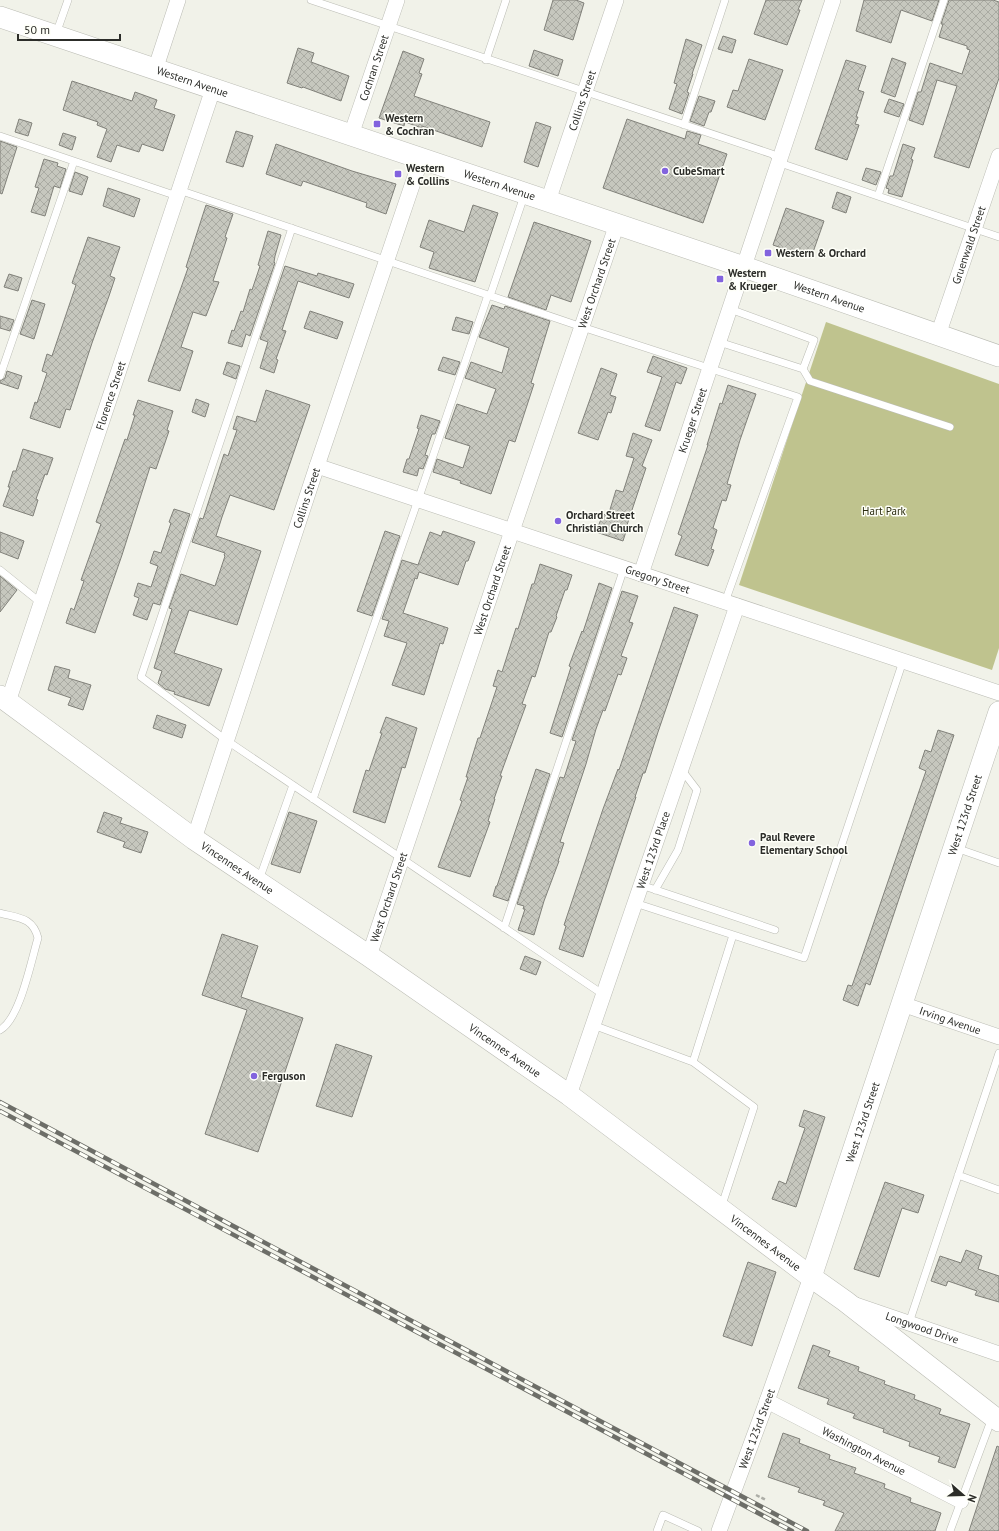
<svg xmlns="http://www.w3.org/2000/svg" width="999" height="1531" font-family="'PT Sans',sans-serif">
  <defs>
    <pattern id="building-cross-hatch" width="8" height="8" patternUnits="userSpaceOnUse"><rect width="8" height="8" fill="#c6c7be"/><path d="M0 0l8 8M0 8l8-8" fill="none" stroke="#aaaba3"/></pattern>
  </defs>
  <rect width="100%" height="100%" fill="#f1f2e9"/>
  <path fill="#bfc38e" d="M826,322l173,62v264l-7,22 -253,-85z"/>
  <path fill="url(#building-cross-hatch)" stroke="#81817a" d="M553,0h23l8,3 -11,37 -29,-10z
    M766,0h36l-4,10h2l-13,35 -33,-11z
    M864,0h75l-7,21 -31,-11 -10,33 -35,-12z
    M949,0h44l6,2v76l-30,90 -35,-11 23,-71 -20,-6 -14,45 -14,-5 9,-28h3l9,-29 32,11 8,-24 -3,-1v-3l-28,-9 4,-13h-2z
    M723,36l13,4 -4,13 -14,-4z
    M686,39l16,6 -10,29h1l-6,18 2,1 -7,21 -13,-5 8,-25 -3,-1z
    M298,48l16,5 -3,9 38,14 -8,25 -38,-14 -1,1 -15,-5z
    M534,50l29,10 -5,16 -29,-10z
    M403,51l21,8 -5,14 3,1 -8,22 76,26 -8,25 -60,-21v2l-17,-6 -1,4 -25,-8z
    M892,58l14,5 -11,34 -14,-5z
    M749,59l34,11 -18,50 -38,-13 6,-17 5,1z
    M846,60l20,6 -8,24 6,2 -8,25h2l-3,7 4,1 -12,35 -32,-11z
    M72,81l60,20 3,-9 22,8 -3,8 21,7 -12,36 -21,-7 -3,8 -22,-7 -6,17 -14,-5 10,-28 -10,-4 1,-3 -35,-12z
    M699,96l16,5 -4,11h-2l-5,14 -14,-5z
    M889,99l15,5 -5,13 -15,-5z
    M19,119l13,4 -4,13 -13,-4z
    M627,119l58,20 2,-8 14,4 -3,9 29,10 -24,69 -100,-35z
    M536,122l15,5 -13,40 -14,-5z
    M236,131l17,5 -10,31 -17,-5z
    M63,133l13,4 -4,13 -13,-5z
    M0,141l17,6 -15,47 -2,-1z
    M276,144l76,27 44,13 -10,30 -20,-7 1,-4 -64,-22 -2,5 -35,-12z
    M903,144l12,4 -4,11 2,1 -11,37 -14,-4 1,-4 -3,-1 4,-12h3z
    M44,159l14,4 -1,3 9,3 -6,19 -6,-2 -9,30 -14,-4 8,-24 -4,-1z
    M866,168l15,4 -5,13 -14,-5z
    M75,172l13,5 -6,18 -13,-4z
    M108,188l32,11 -6,18 -31,-11z
    M837,192l14,5 -5,16 -14,-5z
    M206,205l27,9 -8,23 2,1 -14,43 6,1 -13,34 -13,-4 -12,35 12,4 -13,40 -32,-10 40,-113 -2,-1z
    M473,205l25,8 -23,69 -46,-14 5,-16 -14,-5 9,-27 35,12z
    M786,208l38,13 -13,37 -38,-13z
    M534,222l57,19 -20,61 -20,-7 -5,15 -38,-13z
    M268,231l13,4 -6,21 -1,6 1,1 -25,73 -4,-2 -4,13 -14,-4 4,-13 2,1 7,-20 2,1 7,-23 2,1 8,-24 -2,-1z
    M88,237l32,10 -10,29 5,2 -6,18 -17,47 -22,67 -4,-1 -6,19 -30,-10 5,-16 2,1 10,-30 -5,-2 5,-17 5,2 24,-71 -4,-2z
    M285,266l32,10 1,-3 36,11 -5,14 -51,-17 -16,49 4,1 -10,28 2,1 -4,13 -14,-5 8,-26 -8,-3z
    M9,274l13,4 -4,13 -14,-4z
    M32,300l13,4 -11,35 -14,-5z
    M492,305l12,4 1,-3 45,15 -19,62 3,1 -19,58 -6,-2 -18,54 -31,-11 1,-2 -28,-9 4,-13 26,9 7,-22 -25,-8 12,-34 30,10 9,-25 -31,-11 6,-16 31,11 7,-25 -30,-11z
    M310,311l33,11 -6,17 -33,-11z
    M0,316l14,4 -4,11 -10,-3z
    M456,317l17,5 -4,12 -17,-4z
    M653,356l34,12 -6,16 -5,-2 -16,49 -15,-5 17,-49 -15,-5z
    M443,357l17,5 -5,13 -17,-5z
    M227,362l13,4 -4,13 -13,-5z
    M601,368l16,6 -7,21 6,2 -5,16 -3,-1 -10,28 -20,-7z
    M7,371l15,5 -4,13 -18,-6v-2l5,-3z
    M728,385l28,9 -16,46 -13,44 4,1 -5,16 -4,-1 -9,28 4,2 -6,19 3,1 -6,16 -33,-11 7,-19 -4,-2 30,-89h-1l13,-42 2,1z
    M266,390l44,15 -36,105 -44,-15 -8,22 -6,19 45,15 -24,74 -48,-15 -15,43 48,16 -13,37 -35,-12 1,-2 -10,-3 -7,-6 4,-12 -8,-3 18,-59 -3,-1 12,-34 34,12 10,-30 -1,-1 1,-2 -33,-11 8,-24 3,1 21,-65 4,2 9,-26 -4,-1 4,-13 19,6z
    M196,399l13,5 -4,13 -13,-5z
    M138,400l35,11 -6,19 2,1 -13,38 -6,-2 -28,88 -27,78 -29,-10 5,-15 3,2 10,-29 -3,-1 20,-56 -5,-2 29,-83 2,1 8,-25h-2z
    M421,415l19,6 -5,13h-3l-7,21 3,1 -5,13 -4,-1 -2,8 -14,-4 4,-13h2l10,-30 -2,-1z
    M633,433l19,7 -10,26 4,2 -19,57h1l-5,16 -27,-9 7,-18 5,2 8,-26 7,2 11,-34 -8,-2z
    M23,449l30,9 -6,17 -2,-1 -9,25 2,1 -5,16 -30,-10 7,-19h-2l5,-16h3z
    M174,509l16,5 -30,91 -7,-2 -6,17 -14,-5 6,-17 -5,-2 4,-13 13,4 7,-21 -8,-3 4,-12 7,2 10,-30 -2,-1z
    M385,531l15,5 -28,80 -15,-5z
    M443,531l32,11 -7,19h-2l-8,24 -39,-13 -2,7 -2,-1 -12,35 45,15 -5,16 -3,-1 -16,52 -32,-10 15,-42 -23,-7 5,-15 -7,-2 20,-59 16,5 12,-33 11,4z
    M0,532l24,9 -6,18 -18,-7z
    M540,564l32,11 -5,15h-2l-9,26 1,1 -6,15h-2l-14,45 -3,-1 -10,28 4,1 -26,71h2l-8,23h1l-7,22 2,1 -20,55 -32,-10 24,-66 -2,-1 8,-23h-2l7,-23 5,-16h2l17,-51 -4,-1 5,-16 4,2 14,-44 2,1 14,-45h2z
    M0,576l17,14 -17,22z
    M599,583l13,5 -50,149 -12,-4 21,-66 -2,-1 13,-35 1,1z
    M622,591l16,5 -9,26 4,1 -12,33 6,2 -6,17 -3,-1 -13,37 -2,-1 -7,19 -10,35 -26,78 4,1 -6,18h1l-15,40 -10,34 -16,-5 7,-21h-2l1,-3 -7,-2 43,-127 4,1 12,-37 -4,-1z
    M674,607l24,8 -40,117 -13,41h-2l-8,24h1l-53,160 -24,-8 7,-23 -2,-1 39,-116 15,-40 1,1z
    M55,666l15,4 -2,8 23,7 -8,25 -15,-5 3,-7 -23,-8z
    M157,715l29,10 -4,13 -29,-10z
    M386,717l31,11 -12,40 -3,-1 -17,56 -32,-11 13,-42 3,1 13,-38h-2z
    M938,730l16,5 -84,250 -4,-2 -8,23 -15,-6 5,-15 4,1 74,-215 -7,-3 6,-18 6,2z
    M536,769l14,5 -42,127 -15,-5 3,-10h1z
    M104,812l18,6 -2,5 28,9 -7,21 -18,-6 2,-5 -28,-10z
    M289,812l28,9 -17,52 -29,-9z
    M222,934l36,12 -17,51 62,21 -45,134 -53,-18 42,-124 -45,-15z
    M525,956l16,6 -5,13 -16,-6z
    M336,1044l36,12 -20,61 -36,-11z
    M804,1110l21,7 -29,90 -24,-8 7,-18 7,3 19,-56 -6,-2z
    M885,1182l39,13 -6,18 -16,-5 -23,69 -25,-8z
    M966,1250l16,6 -4,13 21,7v26l-24,-7 2,-4 -29,-10 -2,5 -15,-5 9,-25 21,7z
    M748,1262l28,10 -24,74 -29,-10z
    M813,1345l17,6 -2,5 31,11 -1,4 27,10 -1,3 31,11 -1,4 27,10 -2,5 31,10 -15,44 -17,-6 2,-5 -31,-11 1,-4 -27,-10 1,-3 -31,-11 2,-4 -28,-10 2,-5 -31,-11z
    M783,1433l17,6 -1,4 31,12 -1,4 27,9 -2,5 31,11 -1,4 27,10 -1,4 31,11 -6,18h-100l9,-18 -21,-8 2,-4 -27,-9 2,-4 -32,-11z
    M997,1446l2,1v84h-30z"/>
  <g fill="none" stroke-linecap="round" stroke-linejoin="round">
    <g stroke="#bbbcb4" stroke-width="8">
      <path id="lane" d="M311,0c153,52 307,102 461,154l14,11 213,72
        M56,34l12,-34
        M486,60l20,-60
        M684,125l41,-125
        M0,136l177,60
        M179,190l403,137 216,70 -73,205
        M878,196l66,-196
        M292,228l-151,449 85,63 378,255
        M490,296l34,-100
        M719,342l84,27 11,-29 -84,-31
        M803,369l7,12 140,46
        M0,376l74,-215
        M0,570l41,33
        M313,799l105,-299 70,-205
        M956,848l43,15
        M259,880l34,-95
        M641,885l134,45
        M655,890l23,-40 19,-60 -16,-21
        M635,903l169,55 99,-297
        M0,913c18,5 33,4 38,25 -7,23 -18,81 -38,92
        M504,928l120,-360
        M593,1025l100,37 61,45 -33,101
        M693,1062l40,-127
        M958,1175l41,15
        M909,1323l90,-270
        M657,1531l6,-16 35,16
        M950,1531l42,-113"/>
    </g>
    <g stroke="#bbbcb4" stroke-width="16">
      <g id="street">
        <path d="M155,70l23,-70"/>
        <path id="s1" d="M351,135l46,-135"/>
        <path id="s2" d="M548,201l68,-201"/>
        <path id="s3" d="M938,335l61,-179"/>
        <path id="s4" d="M317,466l682,227"/>
        <path id="s5" d="M641,574l192,-574"/>
        <path id="s6" d="M8,702l205,-613"/>
        <path id="s7" d="M194,839l123,-373 104,-307"/>
        <path id="s8" d="M369,956l143,-425 105,-307"/>
        <path id="s9" d="M902,1004l97,33"/>
        <path id="s10" d="M569,1095l168,-489"/>
        <path id="s11" d="M856,1305l143,49"/>
        <path id="s12" d="M767,1401l194,100"/>
        <path id="s13" d="M719,1531l48,-130 44,-124"/>
      </g>
    </g>
    <g stroke="#bbbcb4" stroke-width="22">
      <g id="secondary">
        <path id="s14" d="M0,17l744,250 255,89"/>
        <path id="s15" d="M0,696l194,143 175,117 200,139 242,182 34,24 154,120"/>
        <path id="s16" d="M811,1277l188,-565"/>
      </g>
    </g>
    <path stroke="#adaea7" stroke-width="2.5" stroke-dasharray="4 2" stroke-linecap="butt" d="M756,1495l10,5"/>
    <use href="#lane" stroke="#fff" stroke-width="7"/>
    <use href="#street" stroke="#fff" stroke-width="15"/>
    <use href="#secondary" stroke="#fff" stroke-width="21"/>
    <g stroke="#6d6e68" stroke-width="4.5">
      <path id="rail" d="M0,1102l807,429
        M0,1111l792,420"/>
    </g>
    <use href="#rail" stroke="#fefff8" stroke-width="3" stroke-dasharray="9" stroke-linecap="butt"/>
  </g>
  <g fill="#8263de" stroke="#fefff8" stroke-width="1.5">
    <rect x="373" y="120" width="8" height="8" rx="2"/>
    <circle cx="665" cy="171" r="4"/>
    <rect x="394" y="170" width="8" height="8" rx="2"/>
    <rect x="764" y="249" width="8" height="8" rx="2"/>
    <rect x="716" y="275" width="8" height="8" rx="2"/>
    <circle cx="558" cy="521" r="4"/>
    <circle cx="752" cy="843" r="4"/>
    <circle cx="254" cy="1076" r="4"/>
  </g>
  <g text-anchor="middle" stroke-width="3" stroke-linejoin="round" paint-order="stroke">
    <g font-size="11" fill="#2c2d29" stroke="#fefff8">
      <text dy="4" stroke="none"><textPath href="#s1" startOffset="71">Cochran Street</textPath></text>
      <text dy="4" stroke="none"><textPath href="#s14" startOffset="203">Western Avenue</textPath></text>
      <text dy="4" stroke="none"><textPath href="#s2" startOffset="106">Collins Street</textPath></text>
      <text dy="4" stroke="none"><textPath href="#s14" startOffset="527">Western Avenue</textPath></text>
      <text dy="4" stroke="none"><textPath href="#s3" startOffset="95">Gruenwald Street</textPath></text>
      <text dy="4" stroke="none"><textPath href="#s8" startOffset="710">West Orchard Street</textPath></text>
      <text dy="4" stroke="none"><textPath href="#s14" startOffset="875">Western Avenue</textPath></text>
      <text dy="4" stroke="none"><textPath href="#s6" startOffset="323">Florence Street</textPath></text>
      <text dy="4" stroke="none"><textPath href="#s5" startOffset="162">Krueger Street</textPath></text>
      <text dy="4" stroke="none"><textPath href="#s7" startOffset="359">Collins Street</textPath></text>
      <text dy="4" stroke="none"><textPath href="#s4" startOffset="359">Gregory Street</textPath></text>
      <text dy="4" stroke="none"><textPath href="#s8" startOffset="386">West Orchard Street</textPath></text>
      <text dy="4" stroke="none"><textPath href="#s16" startOffset="487">West 123rd Street</textPath></text>
      <text dy="4" stroke="none"><textPath href="#s10" startOffset="259">West 123rd Place</textPath></text>
      <text dy="4" stroke="none"><textPath href="#s15" startOffset="293">Vincennes Avenue</textPath></text>
      <text dy="4" stroke="none"><textPath href="#s8" startOffset="62">West Orchard Street</textPath></text>
      <text dy="4" stroke="none"><textPath href="#s9" startOffset="51">Irving Avenue</textPath></text>
      <text dy="4" stroke="none"><textPath href="#s15" startOffset="617">Vincennes Avenue</textPath></text>
      <text dy="4" stroke="none"><textPath href="#s16" startOffset="163">West 123rd Street</textPath></text>
      <text dy="4" stroke="none"><textPath href="#s15" startOffset="941">Vincennes Avenue</textPath></text>
      <text dy="4" stroke="none"><textPath href="#s11" startOffset="70">Longwood Drive</textPath></text>
      <text dy="4" stroke="none"><textPath href="#s13" startOffset="109">West 123rd Street</textPath></text>
      <text dy="4" stroke="none"><textPath href="#s12" startOffset="109">Washington Avenue</textPath></text>
    </g>
    <g font-size="11" font-weight="bold" fill="#2c2d29" stroke="#fefff8" text-anchor="start">
      <text x="385" y="122">Western<tspan x="385" dy="13">&amp; Cochran</tspan></text>
      <text x="406" y="172">Western<tspan x="406" dy="13">&amp; Collins</tspan></text>
      <text x="673" y="175">CubeSmart</text>
      <text x="776" y="257">Western &amp; Orchard</text>
      <text x="728" y="277">Western<tspan x="728" dy="13">&amp; Krueger</tspan></text>
      <text x="566" y="519">Orchard Street<tspan x="566" dy="13">Christian Church</tspan></text>
      <text x="760" y="841">Paul Revere<tspan x="760" dy="13">Elementary School</tspan></text>
      <text x="262" y="1080">Ferguson</text>
    </g>
    <g font-size="11" fill="#2b2c10" stroke="#fefff8">
      <text x="884" y="515">Hart Park</text>
    </g>
  </g>
  <g transform="translate(963 1495) rotate(110)" stroke="#fefff8" stroke-width="3" paint-order="stroke">
  <path d="M0-3L7 15L0 10L-7 15Z" fill="#2c2d29"/>
  <text y="-6" font-size="11" font-weight="bold" text-anchor="middle" fill="#2c2d29">N</text>
  </g>
  <path d="M18 34v6h102v-6" fill="none" stroke="#2c2d29" stroke-width="2"/>
  <text x="24" y="34" font-size="12" fill="#2c2d29" stroke="#fefff8" stroke-width="3" paint-order="stroke">50 m</text>
</svg>
